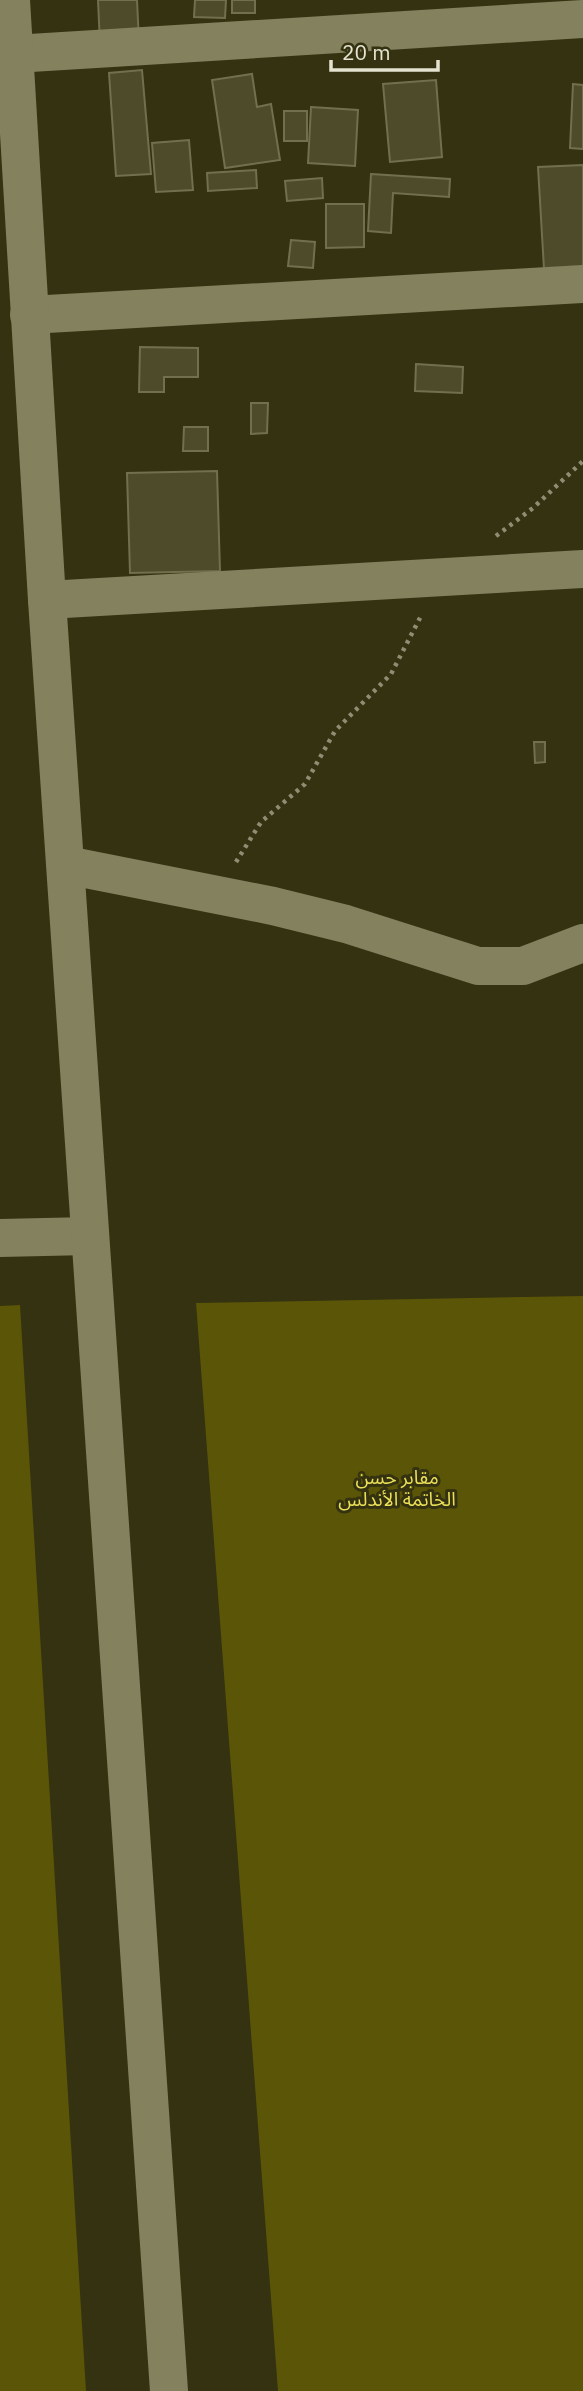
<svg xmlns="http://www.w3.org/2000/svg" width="583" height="2391" font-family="'IBM Plex Sans','Noto Sans Arabic',sans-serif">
  <rect width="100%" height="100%" fill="#343211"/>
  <path fill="#5b5507" d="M583,1296v1095h-305l-82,-1088z
    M20,1305l66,1086h-86v-1085z"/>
  <path fill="#4e4b2b" stroke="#716f4d" stroke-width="2" d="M98,0h39l2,42 -39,2z
    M195,0h31l-1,18 -31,-1z
    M232,0h23v13h-23z
    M142,70l9,104 -35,2 -7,-103z
    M252,74l5,33 14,-3 9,56 -55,8 -13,-88z
    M436,80l6,77 -52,5 -7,-78z
    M573,84l10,1v64l-13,-1z
    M311,107l47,3 -3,56 -47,-3z
    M284,111h23v30h-23z
    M189,140l4,50 -37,2 -4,-49z
    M583,165v102l-39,2 -6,-102z
    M256,170l1,18 -49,3 -1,-18z
    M371,174l79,5 -1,18 -56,-4 -2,40 -23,-2z
    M322,178l1,20 -36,3 -2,-20z
    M326,204h38v43l-38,1z
    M291,240l24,2 -2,26 -25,-2z
    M140,347l58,1v29h-34v15h-25z
    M416,364l47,3 -1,26 -47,-2z
    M251,403h17l-1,30 -16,1z
    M184,427h24v24h-25z
    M217,471l3,100 -90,2 -3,-100z
    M534,742h11v20l-10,1z"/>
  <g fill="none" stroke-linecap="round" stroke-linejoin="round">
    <path stroke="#8f8e74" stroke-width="4.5" stroke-dasharray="3.5 5" stroke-linecap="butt" d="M496,536l37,-28 50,-47
      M236,862l25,-40 44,-38 30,-53 56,-57 31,-60"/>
    <path stroke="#83815e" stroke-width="38" d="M14,54l569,-35
      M29,315l554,-31
      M47,600l536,-31
      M66,865l207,41 73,18 132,42h45l60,-23
      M0,1238l89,-2"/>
    <path stroke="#83815e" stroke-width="38" d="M11,0l36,600 122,1791"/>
  </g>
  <g text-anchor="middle" stroke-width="6" stroke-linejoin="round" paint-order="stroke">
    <g font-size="19" fill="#eadf56" stroke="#343211">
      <text x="397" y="1484">مقابر حسن<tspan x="397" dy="22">الخاتمة الأندلس</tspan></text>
    </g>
  </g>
  <path d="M331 60v10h107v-10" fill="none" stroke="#e4e3d0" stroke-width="3.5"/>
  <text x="342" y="60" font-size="21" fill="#e4e3d0" stroke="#343211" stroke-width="5" paint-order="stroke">20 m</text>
</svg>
